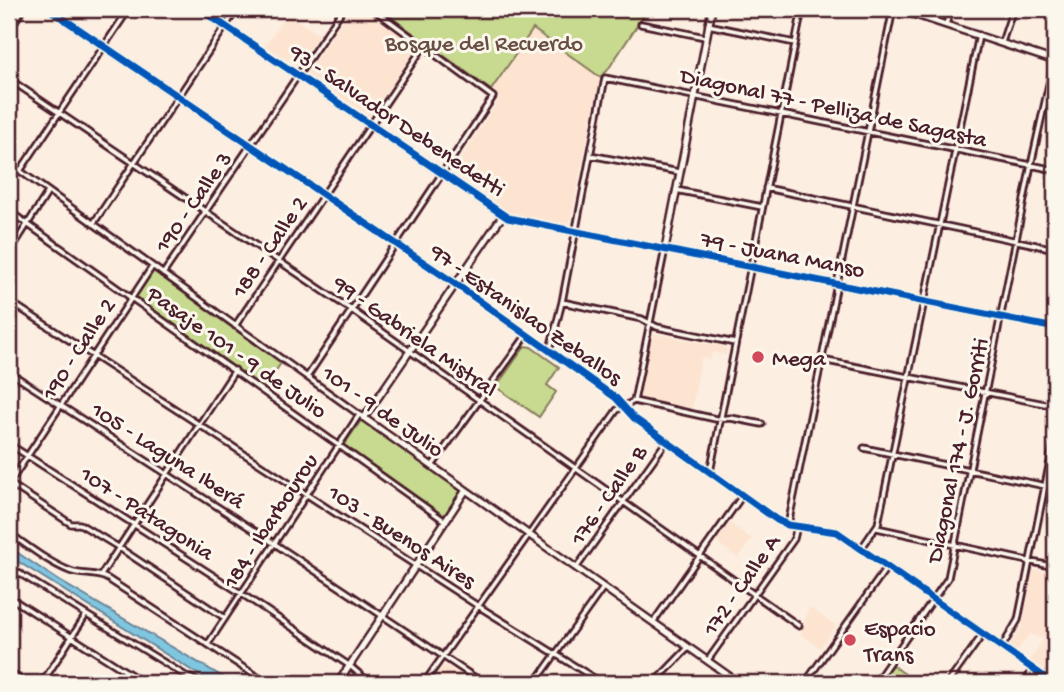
<svg xmlns="http://www.w3.org/2000/svg" width="1064" height="692" font-family="'Gochi Hand',sans-serif">
  <rect width="100%" height="100%" fill="#fceee0"/>
  <filter id="ink" filterUnits="userSpaceOnUse"><feTurbulence type="fractalNoise" baseFrequency=".0143" numOctaves="2"/><feDisplacementMap in="SourceGraphic" scale="14" xChannelSelector="R" yChannelSelector="G"/><feConvolveMatrix kernelMatrix="1 2 1 2 8 2 1 2 1" color-interpolation-filters="sRGB"/></filter>
  <g filter="url(#ink)">
    <path fill="#fde4d1" d="M350,9h17l49,35 1,3 -46,68h-3l-60,-40v-3z
      M287,14l32,21 -21,31 -33,-20z
      M533,29l67,48 -30,146 -3,2 -56,-12 -56,-40 -1,-3 46,-73 -9,-7z
      M656,334l70,13 1,3 -1,5 -14,-3 -2,8 -9,-2 -9,51 -50,-11 -2,-3 12,-59z
      M730,523l22,16 -14,19 -22,-16z
      M1036,570l19,3v103l-6,-1 -20,-14 15,-22 -14,-5 -14,18 -6,-7 12,-17 11,-57z
      M809,607l27,19 -16,22 -19,-14z
      M446,665l22,16 3,2h-40l12,-17z"/>
    <path fill="#c7da8f" stroke="#887c5d" stroke-width="2" d="M380,9h268l-41,62 -7,6 -67,-48 -42,61z
      M152,266l131,94 -20,30 -131,-93z
      M525,346l6,1 28,20 -12,18 9,7 -17,25 -43,-30z
      M362,419l99,71 -17,26 -100,-71z
      M892,665l26,18h-39z"/>
    <path fill="#7fc6e0" stroke="#6a8398" stroke-width="2" d="M9,547l49,33 175,103h-21l-203,-127z"/>
    <g fill="none" stroke-linecap="round" stroke-linejoin="round">
      <g stroke="#4a1f2b" stroke-width="9">
        <path id="street" d="M641,24l64,13
          M946,24l5,-15
          M708,25l87,18
          M9,30l14,-21
          M1002,42l11,-33
          M9,79l344,232 446,315
          M590,155l89,17
          M9,163l355,255
          M20,171l109,-162
          M766,188l289,61
          M676,190l86,17
          M9,211l436,310
          M93,224l144,-215
          M9,253l39,-61
          M163,274l180,-265
          M9,301l469,305 124,77
          M562,302l80,17 15,8 78,16
          M235,326l189,-280
          M550,349l12,-47 43,-224 450,92
          M822,360l233,46
          M9,372l266,172 208,139
          M307,377l186,-280 -120,-88
          M634,401l31,-152
          M634,401l82,18 15,-1 31,6
          M9,444l233,150 108,72 20,17
          M864,448l191,40
          M432,466l94,-130
          M710,472l92,-463
          M9,483l62,41h9l38,23 107,71
          M9,484l143,-217
          M788,525l105,-516
          M877,528l178,39
          M9,533c19,13 40,30 61,38 13,5 26,1 38,8l159,104
          M861,549l17,-25 101,-489
          M9,567l177,109 16,7
          M577,567l89,-125
          M101,575l134,-205
          M9,597l135,86
          M654,621l88,-125
          M208,644l151,-229
          M1002,647l16,-27 37,-184
          M708,660l86,-121 3,-13
          M9,672l16,11
          M42,683l44,-68
          M424,683l193,-273 17,-9
          M535,683l68,-95
          M654,683l34,-35
          M805,683l82,-116
          M875,683l73,-105 83,-413 24,-108
          M948,683l35,-49
          M1024,683l9,-14"/>
      </g>
      <g stroke="#4a1f2b" stroke-width="10">
        <path id="secondary" d="M49,9l408,276 159,113 18,20 143,102 11,5 49,7 216,151
          M200,9l308,209 547,110
          M898,9l157,52
          M503,215l-139,203 375,265
          M665,249l47,-240
          M338,683l128,-193"/>
      </g>
      <use href="#street" stroke="#fbf7ec" stroke-width="3.5"/>
      <use href="#secondary" stroke="#fbf7ec" stroke-width="5"/>
      <g stroke="#fbf7ec" stroke-width="11">
        <path id="cycleway" d="M49,9l408,276 159,113 18,20 143,102 11,5 49,7 216,151
          M200,9l308,209 547,110"/>
      </g>
      <use href="#cycleway" stroke="#0057b8" stroke-width="7"/>
    </g>
  </g>
  <g fill="#d1495b" stroke="#fbf7ec" stroke-width="2.5">
    <circle cx="758" cy="357" r="7"/>
    <circle cx="850" cy="640" r="7"/>
  </g>
  <g text-anchor="middle" stroke-width="6" stroke-linejoin="round" paint-order="stroke">
    <g font-size="23" fill="#694e44" stroke="#fbf7ec">
      <text x="484" y="50">Bosque del Recuerdo</text>
    </g>
    <g font-size="23" fill="#4a1f2b" stroke="#fbf7ec">
      <text transform="translate(834 106) rotate(12)" y="8">Diagonal 77 - Pelliza de Sagasta</text>
      <text transform="translate(398 119) rotate(34)" y="8">93 - Salvador Debenedetti</text>
      <text transform="translate(192 201) rotate(-55)" y="8">190 - Calle 3</text>
      <text transform="translate(268 246) rotate(-56)" y="8">188 - Calle 2</text>
      <text transform="translate(783 253) rotate(11)" y="8">79 - Juana Manso</text>
      <text transform="translate(527 313) rotate(35)" y="8">97 - Estanislao Zeballos</text>
      <text transform="translate(416 335) rotate(35)" y="8">99 - Gabriela Mistral</text>
      <text transform="translate(77 348) rotate(-57)" y="8">190 - Calle 2</text>
      <text transform="translate(238 351) rotate(35)" y="8">Pasaje 101 - 9 de Julio</text>
      <text transform="translate(384 410) rotate(35)" y="8">101 - 9 de Julio</text>
      <text transform="translate(956 450) rotate(-78)" y="8">Diagonal 174 - J. Gorriti</text>
      <text transform="translate(169 454) rotate(33)" y="8">105 - Laguna Iberá</text>
      <text transform="translate(607 494) rotate(-55)" y="8">176 - Calle B</text>
      <text transform="translate(148 512) rotate(33)" y="8">107 - Patagonia</text>
      <text transform="translate(269 520) rotate(-57)" y="8">184 - Ibarbourou</text>
      <text transform="translate(403 535) rotate(33)" y="8">103 - Buenos Aires</text>
      <text transform="translate(740 584) rotate(-55)" y="8">172 - Calle A</text>
    </g>
    <g font-size="23" fill="#4a1f2b" stroke="#fbf7ec" text-anchor="start">
      <text x="772" y="365">Mega</text>
      <text x="864" y="635">Espacio<tspan x="864" dy="26">Trans</tspan></text>
    </g>
  </g>
  <rect width="1064" height="692" fill="none" stroke="#fbf7ec" stroke-width="35"/>
  <rect x="18" y="18" width="1029" height="657" fill="none" stroke="#4a1f2b" stroke-width="2.5" filter="url(#ink)"/>
</svg>
